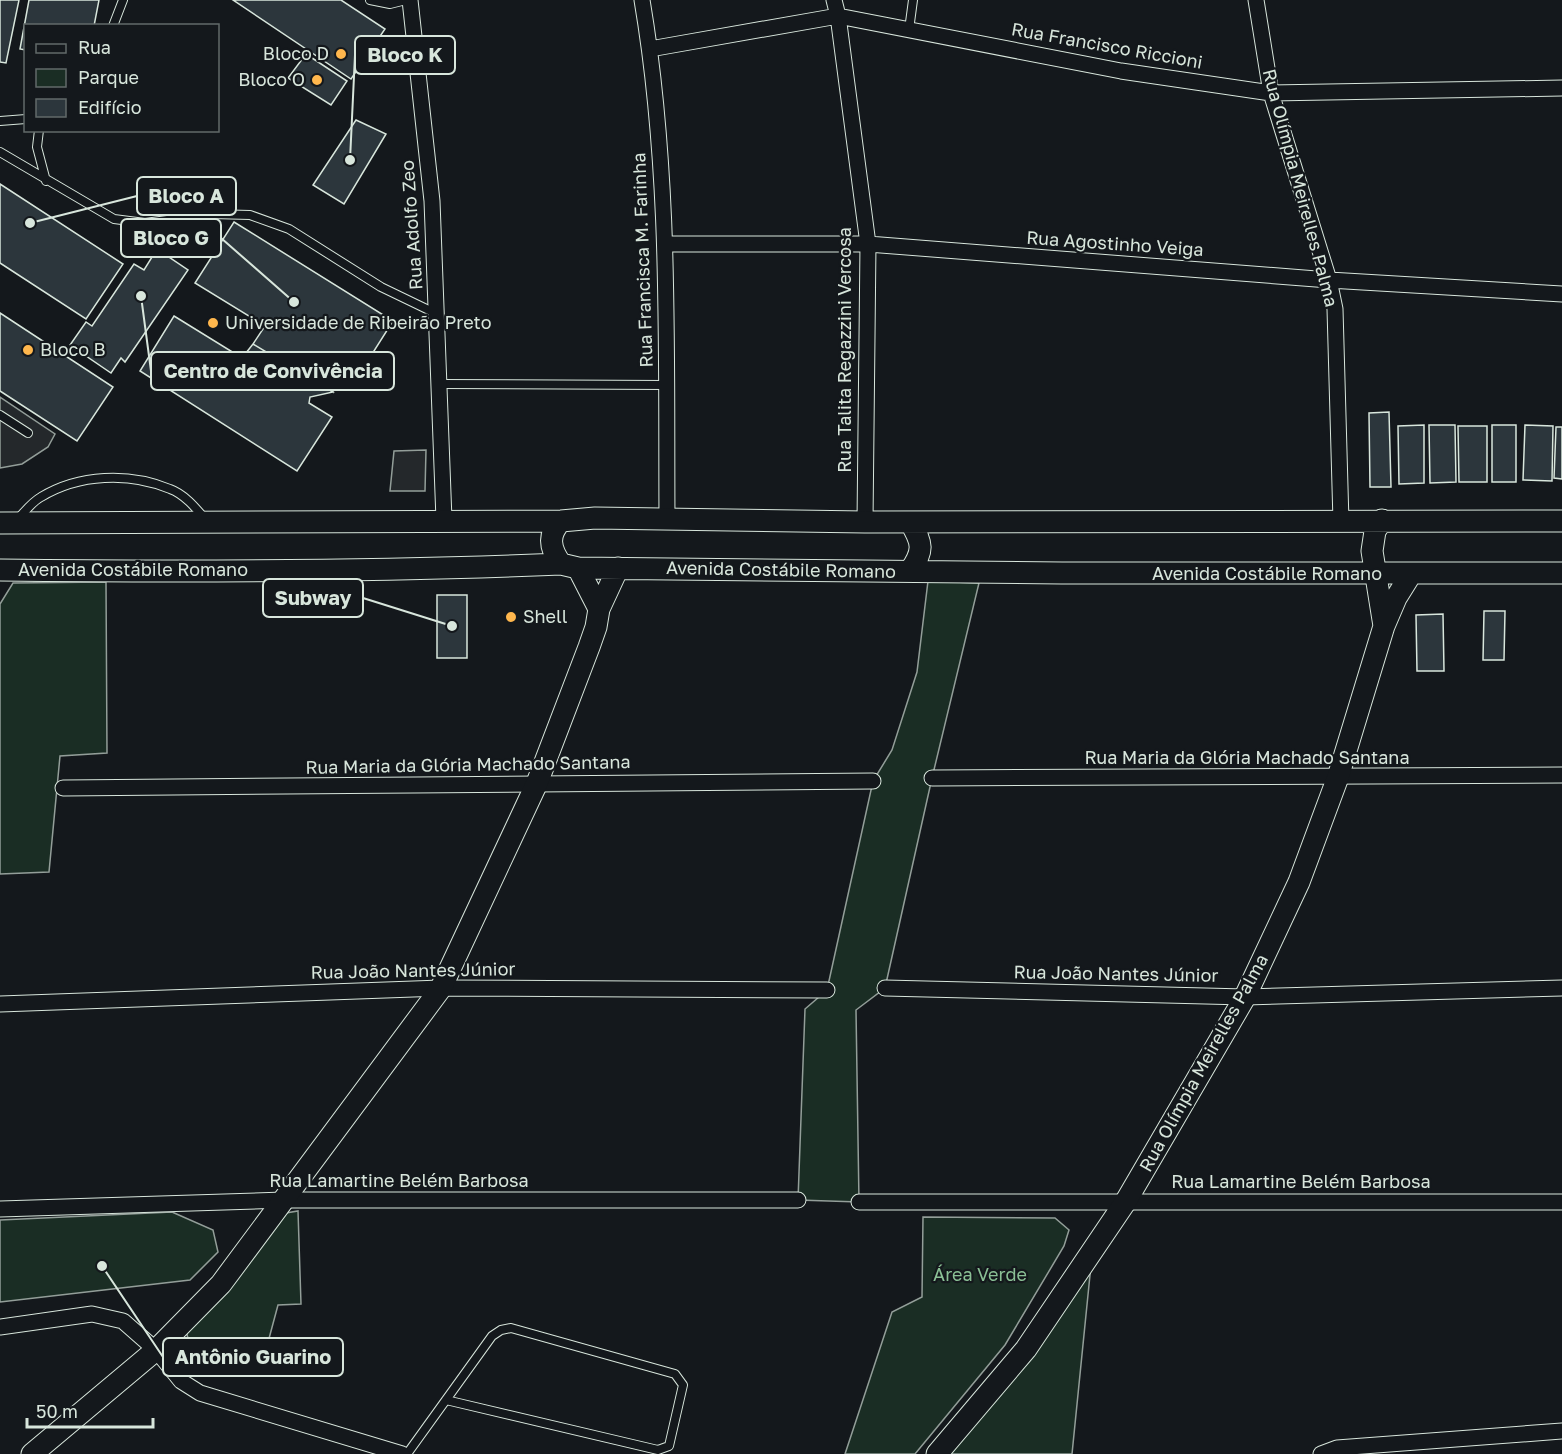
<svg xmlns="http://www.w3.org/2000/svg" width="1562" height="1454" font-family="'Golos Text',sans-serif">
  <rect width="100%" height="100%" fill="#14181c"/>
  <path fill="#1a2d24" stroke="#939e99" stroke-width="1.5" d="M928,581l51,2 -47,195 -47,210 -29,22 3,192 -61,-2 7,-191 22,-19 46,-209 19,-31 25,-78z
    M106,582l1,171 -47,3 -11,116 -49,2v-270l13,-21z
    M298,1211l3,93 -23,1 -18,67 -52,-12 -17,-12 -6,-20 101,-115z
    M172,1212l41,18 5,22 -28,28 -190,22v-82z
    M923,1217l132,1 14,12 -5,16 -59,99 -90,109h-70l47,-142 30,-15z
    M1091,1265l-19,189h-135z"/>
  <path fill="#24282b" stroke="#939e99" stroke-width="1.5" d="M0,397l55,37 -7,13 -26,17 -22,4z
    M426,450l-1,41h-35l4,-40z"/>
  <path fill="#2c363c" stroke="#d8e6dc" stroke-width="1.5" d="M0,0h19l-13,63 -6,-1z
    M29,0h70l-5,26h-68v24l-6,-1z
    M233,0h108l44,29 -34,50z
    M306,54l41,27 -16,24 -43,-27z
    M356,120l30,14 -42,70 -31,-19z
    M0,184l123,80 -37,55 -86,-56z
    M234,222l159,99 -38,60 -22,-14 -4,5 4,20 -80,-48 12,-18 -70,-43z
    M157,249l31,21 -63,92 -4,-4 -10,15 -41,-28 16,-23 6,4 42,-62 10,6z
    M0,313l113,74 -36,54 -77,-50z
    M174,316l68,42 11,-14 80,48 -23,5 -1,6 23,14 -35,54 -157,-100z
    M1389,412l2,75h-21l-1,-74z
    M1424,425v58l-25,1 -1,-58z
    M1429,425h26l1,57 -26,1z
    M1492,425h24v57h-24z
    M1525,425l28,1 -1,55 -29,-1z
    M1458,426h29v56h-28z
    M1556,427h6v52l-8,-1z
    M437,595h30v63h-30z
    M1484,611h21l-1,49h-21z
    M1443,614l1,57h-27l-1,-56z"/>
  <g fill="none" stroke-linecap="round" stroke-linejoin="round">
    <g stroke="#d8e6dc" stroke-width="10">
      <path id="lane" d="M370,0l20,4 16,-4
        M113,26l10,-26
        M909,30l4,-30
        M0,121l26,-2
        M39,130l-2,17 9,34
        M0,152l114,67 31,4 67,-9 38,1 39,14 92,58 56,27
        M440,384l226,1
        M0,415l28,18
        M18,519c7,-8 14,-17 23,-22 38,-23 88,-25 129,-8 14,5 25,18 35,30
        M407,1454l85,-118 9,-6 10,-2 164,46 8,11 -14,61 -11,4 -212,-50"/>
    </g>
    <g stroke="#d8e6dc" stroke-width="17">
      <path id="street" d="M410,0l22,201 12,319
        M642,0c29,172 24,346 25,519
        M834,0l4,16 30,228 -3,278
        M1256,0l15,93 58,187 6,29 6,213
        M650,49l188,-33 283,55 150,22 291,-5
        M665,244h203l461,36 233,14
        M932,778l630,-3
        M63,788l810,-7
        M885,988l360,9 317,-9
        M0,1004l441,-16 386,2
        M859,1202h703
        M0,1209l284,-9h514
        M0,1327l92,-13 31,7 33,29 25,31 19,12 202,61
        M1321,1454l16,-6 225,-17"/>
    </g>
    <g stroke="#d8e6dc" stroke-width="23">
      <path id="secondary" d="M1382,520l-7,11 -3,20 12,75
        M561,521c-14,14 -11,28 0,43
        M0,523l561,-2 34,-3 270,4 697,-1
        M578,568l21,41
        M0,570c187,2 374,2 561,-6l17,4 484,5h500
        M910,571c14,-20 13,-28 0,-49
        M32,1454l124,-104 65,-66 220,-296 96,-205 52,-136 7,-20 3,-18 19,-41
        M937,1454l89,-105 100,-148 119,-204 54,-115 39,-105 46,-151 12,-28 15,-24"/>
    </g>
    <use href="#lane" stroke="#14181c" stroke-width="8"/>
    <use href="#street" stroke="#14181c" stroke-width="15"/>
    <use href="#secondary" stroke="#14181c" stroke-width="21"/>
  </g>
  <g fill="#ffb74d" stroke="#14181c" stroke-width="2">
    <circle cx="341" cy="54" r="6"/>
    <circle cx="317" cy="80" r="6"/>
    <circle cx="213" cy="323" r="6"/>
    <circle cx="28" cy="350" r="6"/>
    <circle cx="511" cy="617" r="6"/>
  </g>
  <g text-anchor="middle" stroke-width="4.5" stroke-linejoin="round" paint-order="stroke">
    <g font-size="18" fill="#d8e6dc" stroke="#14181c">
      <text transform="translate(1107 46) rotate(10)" y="6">Rua Francisco Riccioni</text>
      <text transform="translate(1300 188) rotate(75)" y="6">Rua Olímpia Meirelles Palma</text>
      <text transform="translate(412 225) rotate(-94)" y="6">Rua Adolfo Zeo</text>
      <text transform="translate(1115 244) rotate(4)" y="6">Rua Agostinho Veiga</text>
      <text transform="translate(643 260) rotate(-92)" y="6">Rua Francisca M. Farinha</text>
      <text transform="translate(845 350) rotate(-90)" y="6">Rua Talita Regazzini Vercosa</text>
      <text x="133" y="576">Avenida Costábile Romano</text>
      <text transform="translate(781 570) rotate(1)" y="6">Avenida Costábile Romano</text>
      <text x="1267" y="580">Avenida Costábile Romano</text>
      <text x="1247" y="764">Rua Maria da Glória Machado Santana</text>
      <text transform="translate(468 765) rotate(-1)" y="6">Rua Maria da Glória Machado Santana</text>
      <text transform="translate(413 971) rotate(-1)" y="6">Rua João Nantes Júnior</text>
      <text transform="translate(1116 974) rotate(1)" y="6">Rua João Nantes Júnior</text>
      <text transform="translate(1204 1063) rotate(-61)" y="6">Rua Olímpia Meirelles Palma</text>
      <text x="399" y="1187">Rua Lamartine Belém Barbosa</text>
      <text x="1301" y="1188">Rua Lamartine Belém Barbosa</text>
    </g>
    <g font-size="18" fill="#d8e6dc" stroke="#14181c" text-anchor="start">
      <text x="329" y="60" text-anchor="end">Bloco D</text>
      <text x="305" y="86" text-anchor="end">Bloco O</text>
      <text x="225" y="329">Universidade de Ribeirão Preto</text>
      <text x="40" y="356">Bloco B</text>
      <text x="523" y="623">Shell</text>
    </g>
    <g font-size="18" fill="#8ac095" stroke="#14181c">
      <text x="980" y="1281">Área Verde</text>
    </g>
  </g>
  <path fill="none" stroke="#d8e6dc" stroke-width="2" d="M350 160L355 55M30 223L137 196M294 302L221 238M141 296L151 371M452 626L363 598M102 1266L163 1357"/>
  <g fill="#d8e6dc" stroke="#14181c" stroke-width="2">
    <circle cx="350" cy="160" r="6"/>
    <circle cx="30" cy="223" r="6"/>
    <circle cx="294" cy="302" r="6"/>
    <circle cx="141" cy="296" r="6"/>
    <circle cx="452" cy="626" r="6"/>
    <circle cx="102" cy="1266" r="6"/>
  </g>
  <g fill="#14181c" stroke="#d8e6dc" stroke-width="2">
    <rect x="355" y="36" width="100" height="38" rx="6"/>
    <rect x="137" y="177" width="99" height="38" rx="6"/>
    <rect x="121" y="219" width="100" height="38" rx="6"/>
    <rect x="151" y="352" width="243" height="38" rx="6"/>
    <rect x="263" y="579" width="100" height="38" rx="6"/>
    <rect x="163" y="1338" width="180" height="38" rx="6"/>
  </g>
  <g font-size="20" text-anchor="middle" font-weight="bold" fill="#d8e6dc">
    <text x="405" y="62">Bloco K</text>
    <text x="186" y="203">Bloco A</text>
    <text x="171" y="245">Bloco G</text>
    <text x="273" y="378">Centro de Convivência</text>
    <text x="313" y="605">Subway</text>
    <text x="253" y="1364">Antônio Guarino</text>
  </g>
  <rect x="24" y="24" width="195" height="108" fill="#14181c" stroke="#626a69" stroke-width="1.5"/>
  <rect x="36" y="44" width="30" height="9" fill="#14181c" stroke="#626a69" stroke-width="1.5"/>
  <text x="78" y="54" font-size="18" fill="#d8e6dc">Rua</text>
  <rect x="36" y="69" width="30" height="18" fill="#1a2d24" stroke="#626a69" stroke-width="1.5"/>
  <text x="78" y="84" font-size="18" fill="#d8e6dc">Parque</text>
  <rect x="36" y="99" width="30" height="18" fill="#2c363c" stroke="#626a69" stroke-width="1.5"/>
  <text x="78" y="114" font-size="18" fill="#d8e6dc">Edifício</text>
  <path d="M27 1418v9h126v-9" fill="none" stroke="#d8e6dc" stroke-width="3"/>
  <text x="36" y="1418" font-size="18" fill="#d8e6dc" stroke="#14181c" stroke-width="4.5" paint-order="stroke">50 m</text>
</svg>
